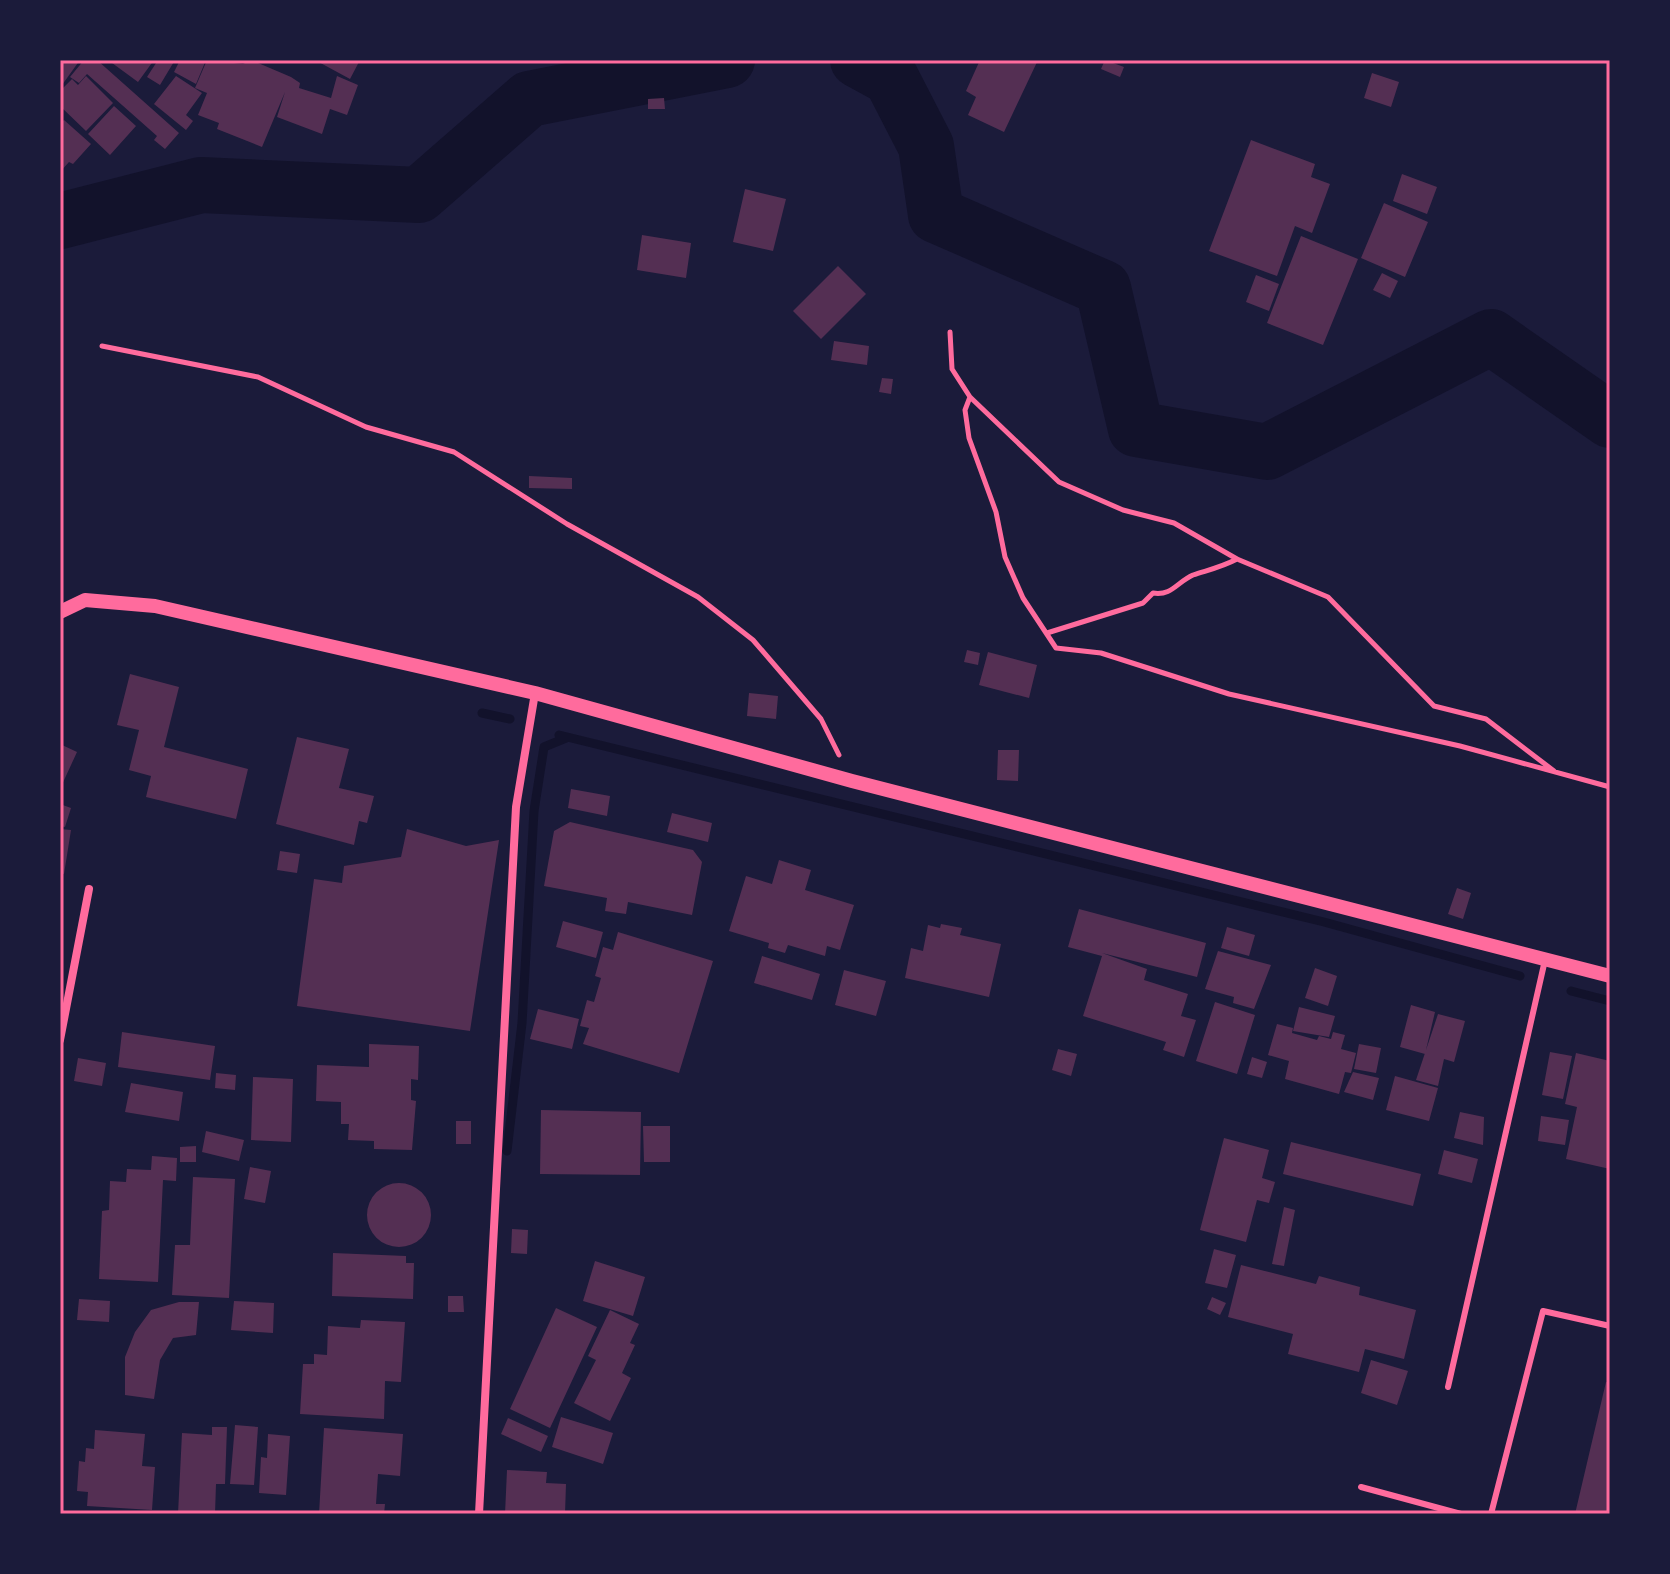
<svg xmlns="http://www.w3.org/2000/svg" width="1670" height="1574" font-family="'Public Sans',sans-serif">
  <rect width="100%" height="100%" fill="#1b1b3a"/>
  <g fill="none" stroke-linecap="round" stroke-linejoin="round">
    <path stroke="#12122b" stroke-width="9" d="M482,713l28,6
      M559,735l765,187 196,54
      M1571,991l39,10
      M507,1151l15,-128 12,-212 10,-64 22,-9"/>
    <path stroke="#12122b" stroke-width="56" d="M858,60l33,18 35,68 10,69 167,73 33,141 131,23 224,-115 119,83
      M60,221l141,-36 218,10 110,-96 198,-39"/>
  </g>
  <path fill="#542f53" d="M60,60h20l-18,25 -2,-2z
    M84,60h13l82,73 -14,16 -11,-9 3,-4 -70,-62 -8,9 -9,-6z
    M108,60h46l-16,22z
    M158,60h17l-15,25 -13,-8z
    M180,60h26l-10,24 -22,-12z
    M207,60l36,4 8,-4 40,17 9,6 -1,5 32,10 6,-22 21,9 -11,30 -17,-6 -8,25 -45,-17 8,-25 -23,55 -45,-18 2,-6 -21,-8 9,-22 -12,-5z
    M315,60h45l-10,19z
    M980,60h58l-34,72 -36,-17 8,-18 -10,-6z
    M1105,60l19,7 -4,10 -19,-8z
    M1372,73l27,9 -8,25 -27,-9z
    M86,76l27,27 -27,28 -26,-25v-15l12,-12 6,6z
    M176,76l26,17 -16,22 7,6 -7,9 -32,-26z
    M664,98l1,11h-17v-10z
    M114,106l22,20 -26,29 -22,-21z
    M64,120l27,24 -18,20 -4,-2 -9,10v-48z
    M1251,140l64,24 -4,13 19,7 -18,49 -17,-7 -18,50 -68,-25z
    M1402,174l35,13 -10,27 -34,-13z
    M745,189l41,10 -13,52 -40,-9z
    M1384,203l44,19 -23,55 -44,-19z
    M642,235l49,8 -5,35 -49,-8z
    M1301,236l57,23 -35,86 -56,-22z
    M838,266l28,28 -45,45 -28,-28z
    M1382,273l16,8 -8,17 -17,-8z
    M1256,275l23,9 -10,27 -23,-9z
    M834,341l35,5 -2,19 -36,-5z
    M882,378l11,1 -2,15 -12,-2z
    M529,476l43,2v11l-43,-1z
    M967,650l13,3 -2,12 -14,-3z
    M988,652l49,13 -8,33 -50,-13z
    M130,674l49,13 -15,60 84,22 -12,50 -90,-22 5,-21 -22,-6 10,-40 -22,-5z
    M749,693l29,3 -2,23 -29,-3z
    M297,737l52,12 -10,39 35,8 -7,27 -8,-2 -5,24 -78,-21z
    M60,744l17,8 -17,37z
    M998,750h21l-1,31 -21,-1z
    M571,789l39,7 -3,20 -39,-8z
    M60,804l11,4 -6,19 -5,-1z
    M672,813l40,10 -4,19 -41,-10z
    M570,822l123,28 9,12 -10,53 -64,-13 -2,12 -21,-3 2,-13 -63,-12 10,-55z
    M60,829l11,1 -7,44 -4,-1z
    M407,829l59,17 33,-6 -29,191 -173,-25 17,-127 28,4 2,-17 57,-9z
    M280,851l20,3 -3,19 -20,-3z
    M779,860l32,10 -6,20 49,15 -14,45 -13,-4 -2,10 -37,-11 -3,8 -17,-5 1,-5 -40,-12 17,-55 26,8z
    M1457,888l14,5 -8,26 -15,-5z
    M1079,909l127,34 -9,34 -95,-24 45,16 -3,11 44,14 -7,22 15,4 -12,37 -21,-7 3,-8 -83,-26 19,-60 -34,-9z
    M563,921l40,11 -7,26 -40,-11z
    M941,924l21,4 -2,7 41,9 -12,53 -84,-19 6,-30 12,3 5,-26 12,3z
    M1227,927l28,8 -6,21 -28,-8z
    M618,932l95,29 -34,112 -96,-29 6,-16 -9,-2 7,-26 7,2 7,-24 -6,-2 8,-29 10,3z
    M1218,951l53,14 -17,44 -21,-6 1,-6 -29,-8z
    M762,956l58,18 -8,26 -58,-17z
    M1315,968l22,8 -9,30 -23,-8z
    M844,970l42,11 -10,35 -41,-11z
    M1215,1002l40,13 -18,59 -41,-13z
    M1411,1005l24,7 -10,42 -25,-7z
    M1299,1007l36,9 -6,21 -36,-6z
    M538,1009l41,10 -7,30 -42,-10z
    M1438,1014l27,7 -11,41 -10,-3 -6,27 -22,-6z
    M1277,1024l16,4 -1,5 25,7 2,-4 12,3 2,-7 12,3 -4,14 15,4 -5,20 -6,-1 -6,22 -54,-15 4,-18 -21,-6z
    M122,1032l93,14 -5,34 -92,-13z
    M369,1044l50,2 -1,34 -7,-1v21l5,1 -4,49 -38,-1v-8l-26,-1 1,-16h-8v-22l-25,-1 1,-36 52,2z
    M1359,1044l22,4 -5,25 -22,-4z
    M1058,1049l19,5 -6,22 -19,-6z
    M1550,1052l22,4 -9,43 -21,-4z
    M1576,1053l34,8v108l-44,-10 11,-52 -12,-3z
    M1252,1057l15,5 -5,16 -15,-4z
    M78,1058l28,5 -4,23 -28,-5z
    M1353,1072l26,6 -6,22 -29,-8z
    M216,1073l20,2 -1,15 -20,-2z
    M1395,1076l43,12 -9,33 -43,-11z
    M253,1077l40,2 -2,63 -40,-2z
    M131,1083l52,9 -4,29 -54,-9z
    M541,1110l100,2 -1,63 -100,-1z
    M1460,1112l24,5 -1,28 -29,-7z
    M1541,1116l28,4 -4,25 -27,-4z
    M456,1121h15v23h-15z
    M643,1126h27v36h-26z
    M206,1131l38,9 -5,21 -37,-9z
    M1224,1138l45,12 -7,28 13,4 -6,21 -12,-3 -11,42 -46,-12z
    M1291,1142l130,32 -8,32 -130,-32z
    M196,1146v16h-16v-15z
    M1444,1150l34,9 -6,24 -34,-9z
    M152,1156l25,2 -1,23 -13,-1 -5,102 -59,-3 3,-68 7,-1 1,-29 16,1 1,-13 24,1z
    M250,1167l21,4 -6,32 -21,-4z
    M193,1177l42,2 -6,119 -57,-3 3,-50h15z
    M367 1215a32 32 0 1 1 64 0a32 32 0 1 1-64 0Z
    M1284,1207l11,3 -11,56 -12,-2z
    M512,1229l16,1 -1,24 -16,-1z
    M1214,1249l22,6 -9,33 -22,-5z
    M333,1253l73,3v7h8l-1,36 -81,-3z
    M595,1261l50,16 -12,39 -50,-15z
    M1241,1265l75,19 3,-8 41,11 -1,8 57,15 -12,49 -39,-10 -6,23 -71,-18 5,-20 -65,-17z
    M448,1296h15l1,16h-16z
    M1212,1297l14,6 -6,12 -13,-6z
    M79,1299l31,2 -1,21 -32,-2z
    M234,1301l40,2 -1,30 -42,-3z
    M179,1302h20l-3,33 -23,3 -13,22 -6,39 -29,-4v-38l10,-25 16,-22z
    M556,1308l41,19 -47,101 -40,-19z
    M610,1310l29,14 -9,19 5,2 -13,28 9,5 -21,43 -36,-18 22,-43 -8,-4z
    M361,1320l44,2 -4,60 -16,-1 -1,38 -84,-5 3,-50h11v-10l13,1 1,-29 32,2z
    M1371,1360l37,11 -11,34 -36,-12z
    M1606,1382l4,1v131h-35z
    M561,1417l52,16 -10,31 -51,-17z
    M508,1418l40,18 -7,16 -40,-18z
    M235,1425l23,2 -4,58 -24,-1z
    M212,1427h15l-2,57h-9l-1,30h-37l4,-81 30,2z
    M324,1428l79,6 -3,42 -22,-2 -2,30h9l-1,10h-65z
    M95,1430l50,4 -3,32 13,1 -3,43 -65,-4 1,-14 -11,-1 2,-30 6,1 1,-14 8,1z
    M268,1434l22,2 -4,59 -27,-2 2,-36 6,1z
    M507,1470l40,2 -1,11 20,1 -1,30h-60z"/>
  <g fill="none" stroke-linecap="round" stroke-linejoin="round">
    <path stroke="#ff6b9d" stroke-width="5" d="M950,332l2,37 18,28 89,85 64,28 51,13 63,36 91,38 106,109 52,13 68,52
      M102,346l156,31 108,50 88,25 113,72 131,73 55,43 68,79 18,36
      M970,397l-5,13 4,28 27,74 9,45 18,41 33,50 45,5 128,41 231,52 150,41
      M1047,633l96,-30 10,-10c19,3 24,-11 40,-18 15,-5 29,-8 44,-16"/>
    <path stroke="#ff6b9d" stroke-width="6" d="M1448,1387l97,-427
      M1361,1487l100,27
      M1491,1514l52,-203 67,15"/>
    <path stroke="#ff6b9d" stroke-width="8" d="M60,1040l29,-151
      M479,1514l37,-707 19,-114"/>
    <path stroke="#ff6b9d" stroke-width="14" d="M60,612l25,-12 70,6 380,87 317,88 758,195"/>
  </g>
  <rect width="1670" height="1574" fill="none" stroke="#1b1b3a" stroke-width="124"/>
  <rect x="62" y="62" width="1546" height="1450" fill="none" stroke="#ff6b9d" stroke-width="3"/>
</svg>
